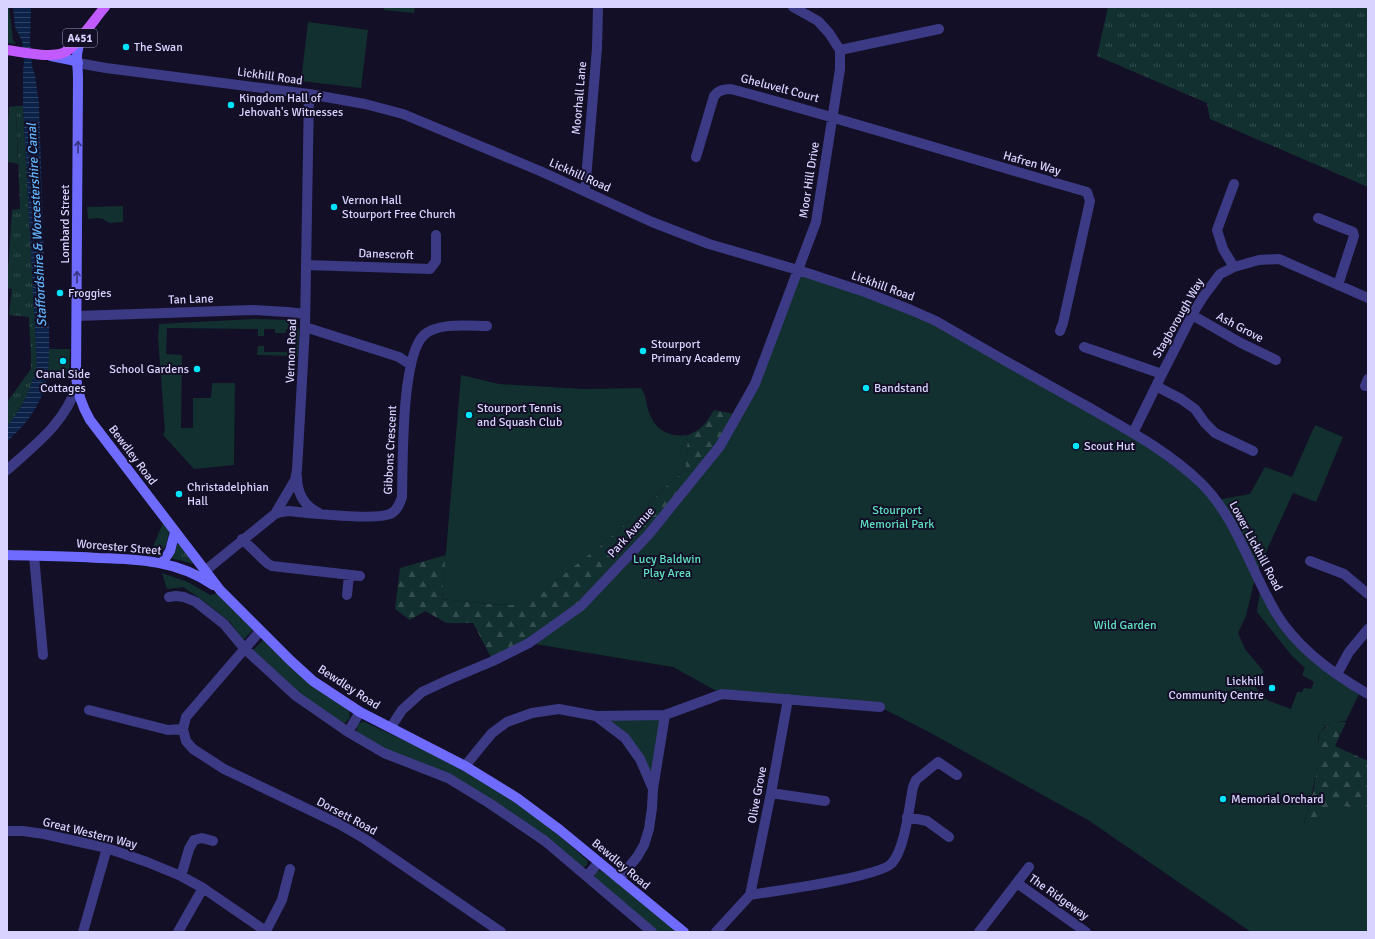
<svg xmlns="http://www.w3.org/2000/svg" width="1375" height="939" font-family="Signika,sans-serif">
  <defs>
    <pattern id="grass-tufts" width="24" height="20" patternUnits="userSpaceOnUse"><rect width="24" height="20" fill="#12302f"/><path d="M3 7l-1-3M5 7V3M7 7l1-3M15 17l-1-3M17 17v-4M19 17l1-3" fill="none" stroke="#344d4e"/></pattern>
    <pattern id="forest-firs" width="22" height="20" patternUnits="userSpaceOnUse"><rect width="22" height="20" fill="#12302f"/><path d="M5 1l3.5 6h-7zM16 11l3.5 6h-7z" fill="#344d4e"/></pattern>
    <pattern id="water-rules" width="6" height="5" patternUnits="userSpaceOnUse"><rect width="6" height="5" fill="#0c2248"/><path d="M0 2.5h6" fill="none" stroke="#2f4163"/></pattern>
  </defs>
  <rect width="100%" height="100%" fill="#130f26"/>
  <path fill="url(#grass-tufts)" d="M1108,7h260v180l-158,-68 -3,-16 -110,-47z
    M16,106h7l14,258c-3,23 -16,44 -30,63v-25l24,-33v-12l-2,-40 -20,-2 3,-26 -5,-1 5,-78 8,-1z
    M178,543l16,21 -23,-6 3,-4z"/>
  <path fill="url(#forest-firs)" d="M714,410l25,5 -19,31 -139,160 -88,55 -20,-38h-26l-22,-12 -15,9 -15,-11 5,-41 46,-13 -4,44 48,5 22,1 87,-58 47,-41 19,-19 20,-17 3,-35c15,-6 18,-12 26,-25z
    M1332,722h14l-11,24 33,15v53l-10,-4 -54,13 10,-34 3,-25 1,-21 2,-11z"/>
  <path fill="#12302f" d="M7,7h2l4,33 3,4 -9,-1z
    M384,7h31l-1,6 -30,-3z
    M308,22l60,8 -7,58 -60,-7z
    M16,106l2,58 -10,-2 -1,-23 2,-32z
    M123,206v16l-14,1 -6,-4 -5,-1 -10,1 -1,-12z
    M798,270l113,40 222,123 84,67 33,-6 15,-27 27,10 23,-52 28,12 -27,65 -23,-9 -37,81 -10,42 -8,17 7,16 19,23 -13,10 16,18 24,9 6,-17h5l2,-4 7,1 3,-7 -12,-7 3,-7 -13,-12 -35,-44 4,-28 30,50 70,56 -15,31c-10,1 -18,1 -25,10 -4,5 -3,15 -3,21 -1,25 -7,47 -14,71 12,-4 28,-18 40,-17 9,1 17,5 24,8v118h-117l-163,-112 -161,-89 -47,-24 -158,-13 -49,-27 -144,-24 29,-21 91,-88 90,-119z
    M254,319l36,1 7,4 2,6 -1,26 -41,-1 1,-9h6v6h32v-23h-10v4h-11v-4h-11v7h-6v-7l-91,-1 -1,26 16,1 -1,73h12v-30h18l1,-15h23l-1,82 -40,4 -31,-34 2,-4 -7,-94 1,-13z
    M49,349h21l-1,26 -21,-2z
    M461,375l38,9 84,5 58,-1c6,9 5,18 9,27 7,17 21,22 38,20l-3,35 -20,17 -19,19 -47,41 -58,45 -29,13 -22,-1 -48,-5z
    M163,523l6,8c-1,9 -3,19 -11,25h-9z
    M162,573l26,9 22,13 9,-2 35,36 -11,11 -13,-18 -25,-20 -22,-15 -16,2z
    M265,638l84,72 1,8 -7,7 -46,-31 -44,-44z
    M665,715l-12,74 -13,-30 -44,-43z
    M363,721c51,24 104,48 151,80 27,17 50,39 74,60l-1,4 -4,3 -92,-67 -105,-50 -28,-16 -2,-9z
    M601,870l79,62h-23l-62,-54 -1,-6z"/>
  <path fill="url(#water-rules)" d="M13,7h18l-1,35 2,24 3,9 4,28 7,218 3,3c1,55 0,79 -42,118v-15l14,-20 5,-10 9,-23 2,-10 -14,-258v-36l1,-7 -2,-22 -7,-14z"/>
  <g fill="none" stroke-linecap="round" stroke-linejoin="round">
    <path stroke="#3d3a85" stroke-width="10" d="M840,50l99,-21
      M78,63l28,5 203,26 56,10 38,10 137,57 112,51 57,22 89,26 67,22 46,18 25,11c50,29 101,58 152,86 40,23 80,44 113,76 35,34 50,88 75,130 21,35 57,61 92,81
      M696,157l18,-61c5,-6 10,-7 17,-7 119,32 237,69 356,103l3,9 -27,122 -3,8
      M585,191l12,-143 1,-41
      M1318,218l35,14 1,4 -16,49
      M306,265l124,4 6,-8v-26
      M1234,267l-11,-18 -6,-19 17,-46
      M1192,315l49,28 35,17
      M77,316l175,-6 35,2 18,2
      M305,327l94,30 12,8
      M1084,347l78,27
      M1156,386l25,13 14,10 10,14 10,10 38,18
      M1365,386l3,-7
      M1133,433l29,-59 30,-59 11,-18 17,-23 14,-7 25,-7 20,-1 89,39
      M7,470c29,-26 58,-47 70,-85
      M297,476c0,17 7,30 22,37
      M275,514l7,-2 7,-1c18,2 91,10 103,2 6,-4 8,-10 10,-16 1,-34 -1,-141 22,-162 14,-13 46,-9 63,-9
      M242,539l25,24 5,3 88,10
      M34,556l9,99
      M1310,561l34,13 24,20
      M206,570l69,-56 20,-34 2,-10 8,-143 4,-233
      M347,595l2,-20
      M169,597l7,-1 8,1 12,5 28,22 20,24 52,48 52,36 36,21 64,25 41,25 56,38 107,91
      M260,631l-74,86 -3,12 3,12 7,8 31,20 115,55 26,15 136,93
      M1337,674l12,-22 19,-23
      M89,710l79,20 15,-1
      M596,716l69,-1 57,-21 158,13
      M391,727l11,-17 20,-18 28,-13 43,-18 36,-18 52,-37 68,-72 71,-88 35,-62 61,-162 24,-153v-19l-11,-17 -11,-12 -25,-14
      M348,732l12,-20
      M465,766l27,-33 15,-11 25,-9 27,-4 37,7 29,22 15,21 13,30 -1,19 -3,21 -5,16 -7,12 -18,22
      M653,789l12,-74
      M771,793l54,8
      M907,817l20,4 22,16
      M7,831h16l21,3 63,14 40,14 34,14 22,12 64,44
      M181,876l8,-27 5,-9 8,-2 11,3
      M587,876l12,-14
      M1017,883l69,49
      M750,895c23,-4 131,-18 142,-32 13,-14 17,-56 21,-76l3,-7 22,-18 19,13
      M266,931l16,-31 8,-31
      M83,932l24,-84
      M178,932l25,-44
      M716,932l34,-37 21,-102 17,-94
      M979,932l50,-65"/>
    <path stroke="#6f6bff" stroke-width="10" d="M82,37c-8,17 -4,25 -4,42l-2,297c1,16 6,30 14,44l130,170 71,71 22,20 47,31 105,54 52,32 43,32 124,102
      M51,56l20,4 7,3
      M7,555c31,1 61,1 92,3 40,1 80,3 114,27
      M162,563l8,-12 5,-19"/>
    <path stroke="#c25bff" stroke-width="10" d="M7,50c15,2 41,8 56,3 13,-5 32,-35 42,-46"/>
  </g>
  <defs><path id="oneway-shaft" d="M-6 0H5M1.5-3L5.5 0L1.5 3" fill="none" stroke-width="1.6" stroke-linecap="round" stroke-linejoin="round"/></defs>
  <g stroke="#38347d">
    <use href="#oneway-shaft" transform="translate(78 147) rotate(-90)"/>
    <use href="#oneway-shaft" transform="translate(77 277) rotate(-90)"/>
  </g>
  <g fill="#00e5ff" stroke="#130f26" stroke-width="1.5">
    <circle cx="126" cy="47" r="4"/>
    <circle cx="231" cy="105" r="4"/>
    <circle cx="334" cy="207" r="4"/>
    <circle cx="60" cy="293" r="4"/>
    <circle cx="643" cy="351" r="4"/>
    <circle cx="63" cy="361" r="4"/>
    <circle cx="197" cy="369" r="4"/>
    <circle cx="866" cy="388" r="4"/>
    <circle cx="469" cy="415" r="4"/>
    <circle cx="1076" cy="446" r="4"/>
    <circle cx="179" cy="494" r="4"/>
    <circle cx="1272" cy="688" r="4"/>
    <circle cx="1223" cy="799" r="4"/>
  </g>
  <g text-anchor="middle" stroke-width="4" stroke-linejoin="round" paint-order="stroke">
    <rect fill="#130f26" stroke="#9e99be" stroke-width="1" x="63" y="29" width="34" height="18" rx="3"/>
    <g font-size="11" font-weight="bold" fill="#d9d4ff">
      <text x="80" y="42">A451</text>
    </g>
    <g font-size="12" fill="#d9d4ff" stroke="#130f26" text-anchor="start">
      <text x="134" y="51">The Swan</text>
      <text x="239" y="102">Kingdom Hall of<tspan x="239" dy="14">Jehovah's Witnesses</tspan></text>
      <text x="342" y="204">Vernon Hall<tspan x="342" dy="14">Stourport Free Church</tspan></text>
      <text x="68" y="297">Froggies</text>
      <text x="651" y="348">Stourport<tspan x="651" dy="14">Primary Academy</tspan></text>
      <text x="189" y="373" text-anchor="end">School Gardens</text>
      <text x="63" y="378" text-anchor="middle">Canal Side<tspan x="63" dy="14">Cottages</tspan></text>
      <text x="874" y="392">Bandstand</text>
      <text x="477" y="412">Stourport Tennis<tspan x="477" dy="14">and Squash Club</tspan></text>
      <text x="1084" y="450">Scout Hut</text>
      <text x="187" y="491">Christadelphian<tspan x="187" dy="14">Hall</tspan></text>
      <text x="1264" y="685" text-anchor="end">Lickhill<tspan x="1264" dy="14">Community Centre</tspan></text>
      <text x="1231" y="803">Memorial Orchard</text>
    </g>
    <g font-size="12" fill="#d9d4ff" stroke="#130f26">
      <text transform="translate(270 76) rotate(8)" y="4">Lickhill Road</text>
      <text transform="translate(780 88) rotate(15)" y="4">Gheluvelt Court</text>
      <text transform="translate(579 98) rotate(-85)" y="4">Moorhall Lane</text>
      <text transform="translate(1032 163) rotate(16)" y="4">Hafren Way</text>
      <text transform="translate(580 175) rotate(24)" y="4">Lickhill Road</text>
      <text transform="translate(809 180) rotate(-81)" y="4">Moor Hill Drive</text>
      <text transform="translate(65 224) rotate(-90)" y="4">Lombard Street</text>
      <text transform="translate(386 254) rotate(2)" y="4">Danescroft</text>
      <text transform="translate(883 286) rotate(20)" y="4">Lickhill Road</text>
      <text transform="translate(191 299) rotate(-2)" y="4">Tan Lane</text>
      <text transform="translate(1178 318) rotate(-60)" y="4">Stagborough Way</text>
      <text transform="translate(1240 327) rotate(28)" y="4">Ash Grove</text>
      <text transform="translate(291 351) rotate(-88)" y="4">Vernon Road</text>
      <text transform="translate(390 450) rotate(-87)" y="4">Gibbons Crescent</text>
      <text transform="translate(133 455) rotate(53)" y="4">Bewdley Road</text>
      <text transform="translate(631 532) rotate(-48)" y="4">Park Avenue</text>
      <text transform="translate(1256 546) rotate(62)" y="4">Lower Lickhill Road</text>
      <text transform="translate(119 547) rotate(5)" y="4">Worcester Street</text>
      <text transform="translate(349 687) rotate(33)" y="4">Bewdley Road</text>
      <text transform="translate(757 795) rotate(-79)" y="4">Olive Grove</text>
      <text transform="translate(347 816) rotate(28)" y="4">Dorsett Road</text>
      <text transform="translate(90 833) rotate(14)" y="4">Great Western Way</text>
      <text transform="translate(621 864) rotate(40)" y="4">Bewdley Road</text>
      <text transform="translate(1059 897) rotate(35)" y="4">The Ridgeway</text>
    </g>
    <g font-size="12" fill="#5fe0c0" stroke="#130f26">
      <text x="897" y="514">Stourport<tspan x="897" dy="14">Memorial Park</tspan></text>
      <text x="667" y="563">Lucy Baldwin<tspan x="667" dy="14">Play Area</tspan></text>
      <text x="1125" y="629">Wild Garden</text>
    </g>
    <g font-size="13" font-style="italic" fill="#62b6ff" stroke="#130f26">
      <text transform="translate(36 225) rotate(-93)" y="5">Staffordshire &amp; Worcestershire Canal</text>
    </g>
  </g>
  <rect width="1375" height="939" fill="none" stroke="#d9d4ff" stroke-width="16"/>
</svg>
